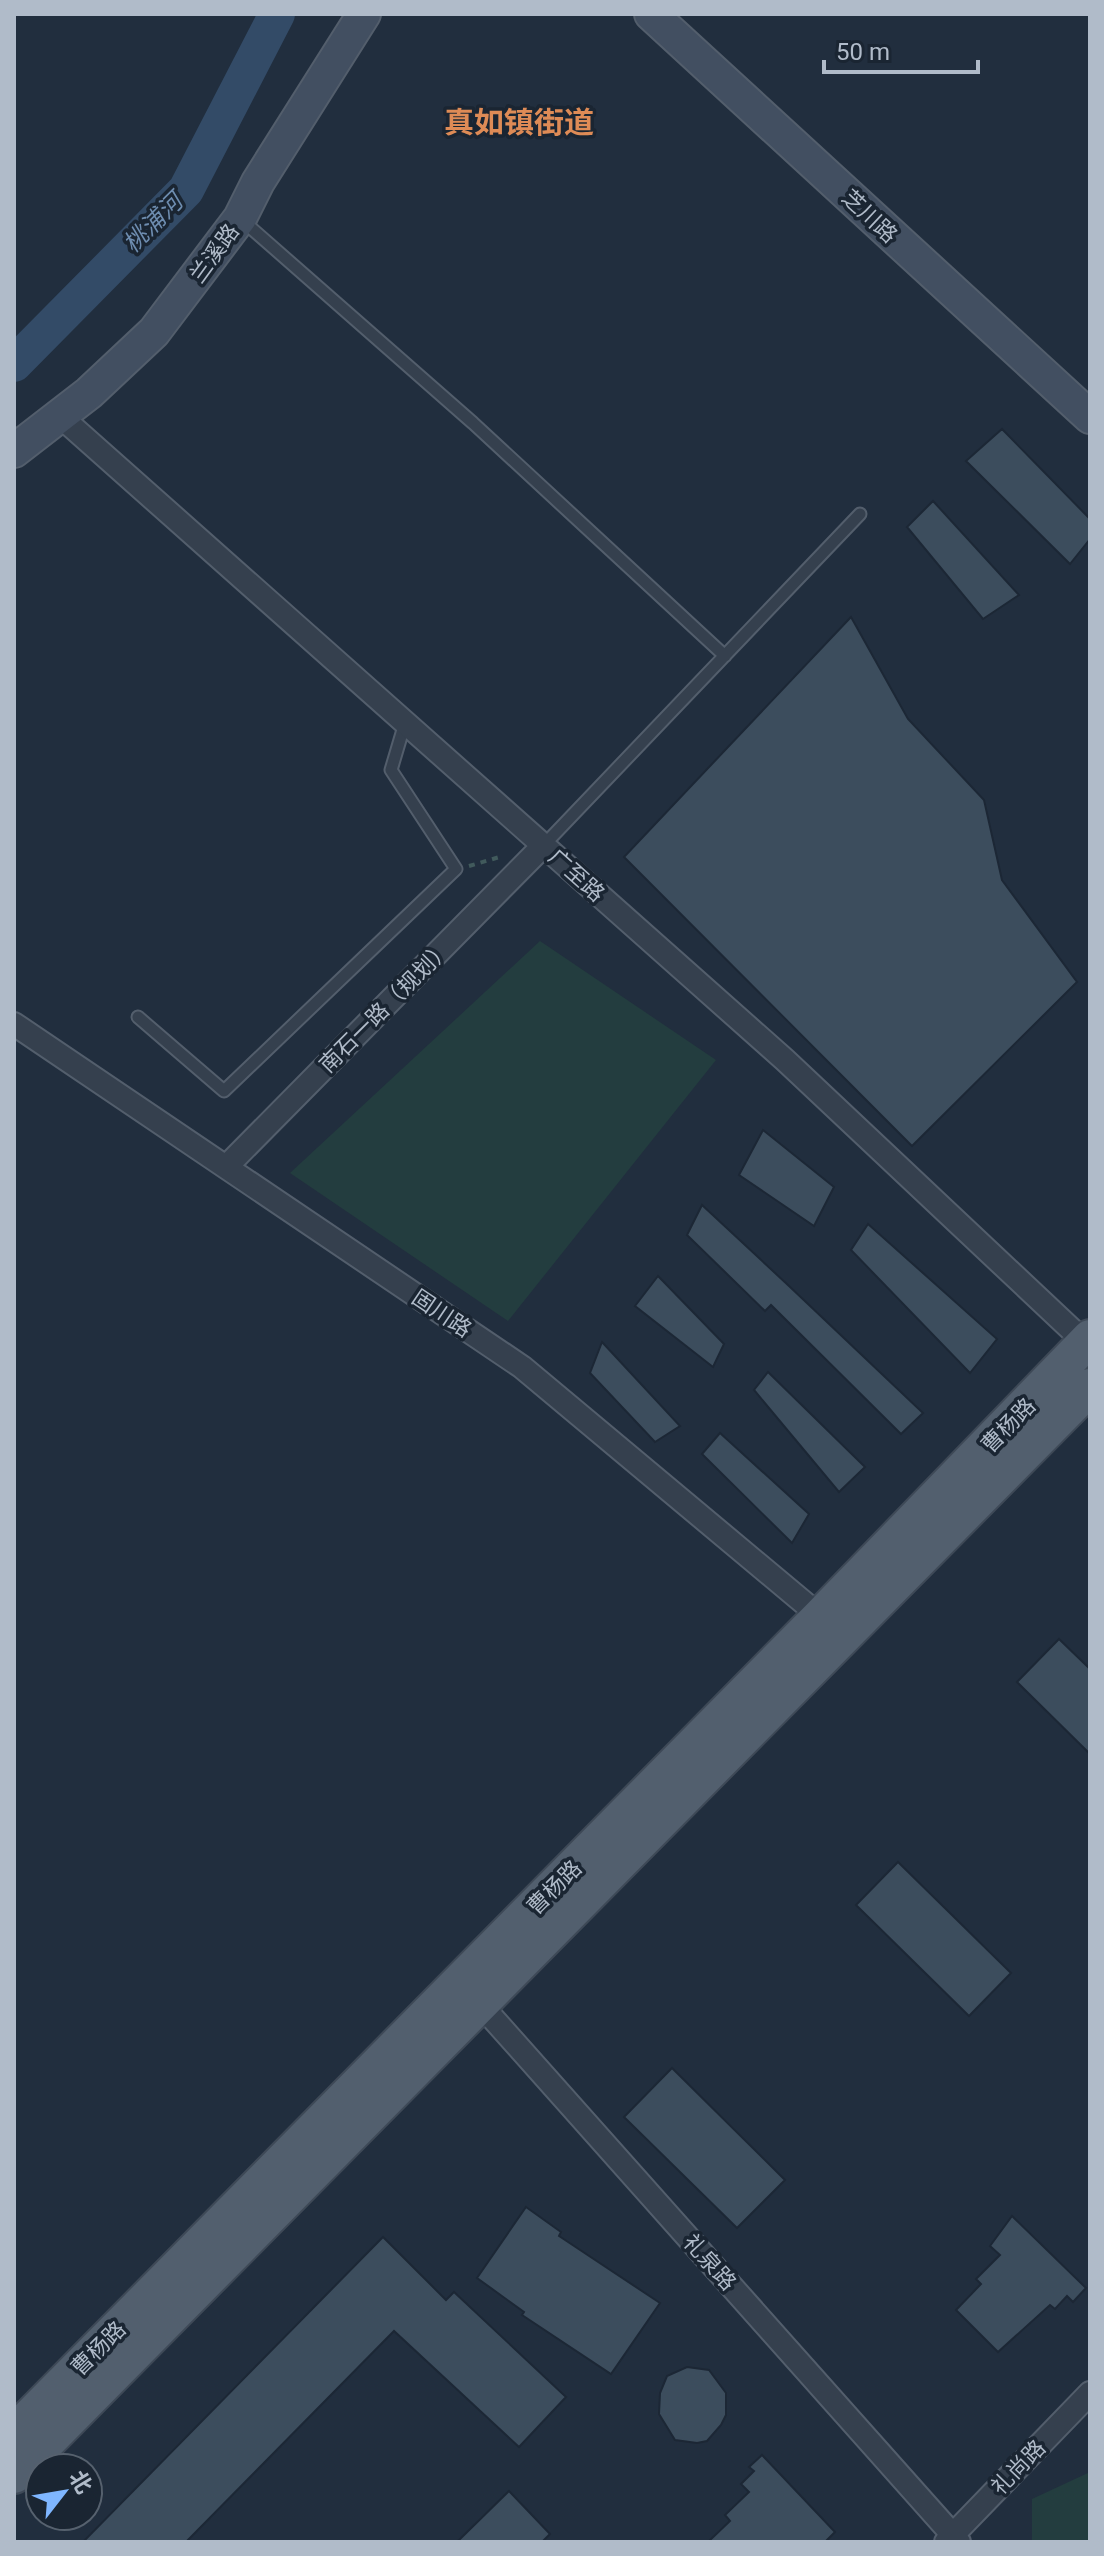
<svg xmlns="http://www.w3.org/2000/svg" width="1104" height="2556" font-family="Roboto,'Noto Sans SC',sans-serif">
  <rect width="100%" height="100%" fill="#212e3e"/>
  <path fill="#233d3f" d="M540,941l176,119 -208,261 -218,-148z
    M1090,2472v70h-58v-43z"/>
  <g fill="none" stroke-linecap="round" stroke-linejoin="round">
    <path stroke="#334b67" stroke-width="36" d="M14,364l172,-174 91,-176"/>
  </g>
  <path fill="#3c4d5d" stroke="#1c2735" stroke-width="2" d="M1002,429l88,90v20l-20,25 -104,-103z
    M933,501l86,94 -36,24 -76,-92z
    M851,617l57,102 76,81 18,80 75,102 -165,164 -288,-289z
    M763,1130l71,57 -20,39 -75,-51z
    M702,1205l87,81 134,127 -22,21 -130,-129 -6,6 -78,-76z
    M868,1224l129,115 -27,34 -119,-123z
    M658,1276l66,68 -11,23 -78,-61z
    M602,1342l78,84 -25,16 -65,-69z
    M768,1372l97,95 -26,25 -85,-102z
    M720,1433l89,81 -17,29 -90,-89z
    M1059,1639l31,30v85l-73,-72z
    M898,1862l113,111 -42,43 -113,-111z
    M672,2068l113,112 -48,48 -113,-111z
    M526,2207l35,25 -2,4 101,67 -49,71 -89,-59 2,-3 -47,-34z
    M1012,2216l74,72 -13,14 -6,-6 -12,13 -5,-4 -52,47 -42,-42 25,-26 -5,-5 24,-24 -10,-9z
    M383,2237l63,63 8,-8 112,105 -47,50 -125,-116 -208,211h-103z
    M687,2367l22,3 17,23v22l-5,10 -14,16 -10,2 -22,-3 -16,-26 1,-21 7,-17z
    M762,2455l73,77 -10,10h-117l22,-21 -5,-6 24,-23 -8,-8 13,-13 -5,-4z
    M509,2491l41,43 -8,8h-85z"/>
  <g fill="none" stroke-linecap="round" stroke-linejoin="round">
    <g stroke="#535e6c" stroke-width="15">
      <path id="lane" d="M243,221l230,202 252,233
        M544,845l316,-331
        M138,1017l86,74 232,-222 -65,-99 14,-47"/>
    </g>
    <g stroke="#535e6c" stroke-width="26">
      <path id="street" d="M60,416l725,644 305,287
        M14,1024l508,343 305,255
        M226,1167l318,-322
        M473,1996l486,546
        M946,2542l144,-149"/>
    </g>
    <g stroke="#535e6c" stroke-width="36">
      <path id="secondary" d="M651,14l439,403
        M14,451l75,-58 65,-61 86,-114 18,-36 106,-168"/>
    </g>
    <g stroke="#3e4957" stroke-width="40">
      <path id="primary" d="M14,2433l807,-817 269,-278
        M14,2475l1076,-1088"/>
    </g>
    <path stroke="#415a5c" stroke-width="4" stroke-dasharray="6 6" stroke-linecap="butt" d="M469,866l34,-10"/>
    <use href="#lane" stroke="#35404e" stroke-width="11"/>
    <use href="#street" stroke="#35404e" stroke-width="22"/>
    <use href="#secondary" stroke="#424f61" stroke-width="32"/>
    <use href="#primary" stroke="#525f6e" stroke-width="36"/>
  </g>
  <g text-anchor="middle" stroke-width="7" stroke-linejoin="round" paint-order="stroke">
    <g font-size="22" fill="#b0bbc9" stroke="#1a2532">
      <text transform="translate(870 216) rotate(43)" y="8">芝川路</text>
      <text transform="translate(214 253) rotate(-54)" y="8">兰溪路</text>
      <text transform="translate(577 875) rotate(42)" y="8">广至路</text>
      <text transform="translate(385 1006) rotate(-45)" y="8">南石一路（规划）</text>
      <text transform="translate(442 1313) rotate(34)" y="8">固川路</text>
      <text transform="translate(1008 1425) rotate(-46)" y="8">曹杨路</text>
      <text transform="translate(554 1887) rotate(-45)" y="8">曹杨路</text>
      <text transform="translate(710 2262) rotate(48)" y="8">礼泉路</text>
      <text transform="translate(98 2348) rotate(-45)" y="8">曹杨路</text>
      <text transform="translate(1018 2467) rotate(-46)" y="8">礼尚路</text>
    </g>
    <g font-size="24" font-style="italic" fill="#6e8db0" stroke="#1a2532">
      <text transform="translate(153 223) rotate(-45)" y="8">桃浦河</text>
    </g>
    <g font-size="30" font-weight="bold" fill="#de8b56" stroke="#1a2532">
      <text x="519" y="133">真如镇街道</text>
    </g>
  </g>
  <rect width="1104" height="2556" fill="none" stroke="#b0bbc9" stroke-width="32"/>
  <g transform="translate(64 2492) rotate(59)"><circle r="38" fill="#1a2532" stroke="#56616e" stroke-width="2"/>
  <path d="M0-6L14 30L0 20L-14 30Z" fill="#7fb6ff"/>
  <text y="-12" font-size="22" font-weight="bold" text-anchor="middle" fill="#b0bbc9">北</text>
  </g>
  <path d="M824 60v12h154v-12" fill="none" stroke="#b0bbc9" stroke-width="4"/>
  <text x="836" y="60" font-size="24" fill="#b0bbc9" stroke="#1a2532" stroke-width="6" paint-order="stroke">50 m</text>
</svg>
